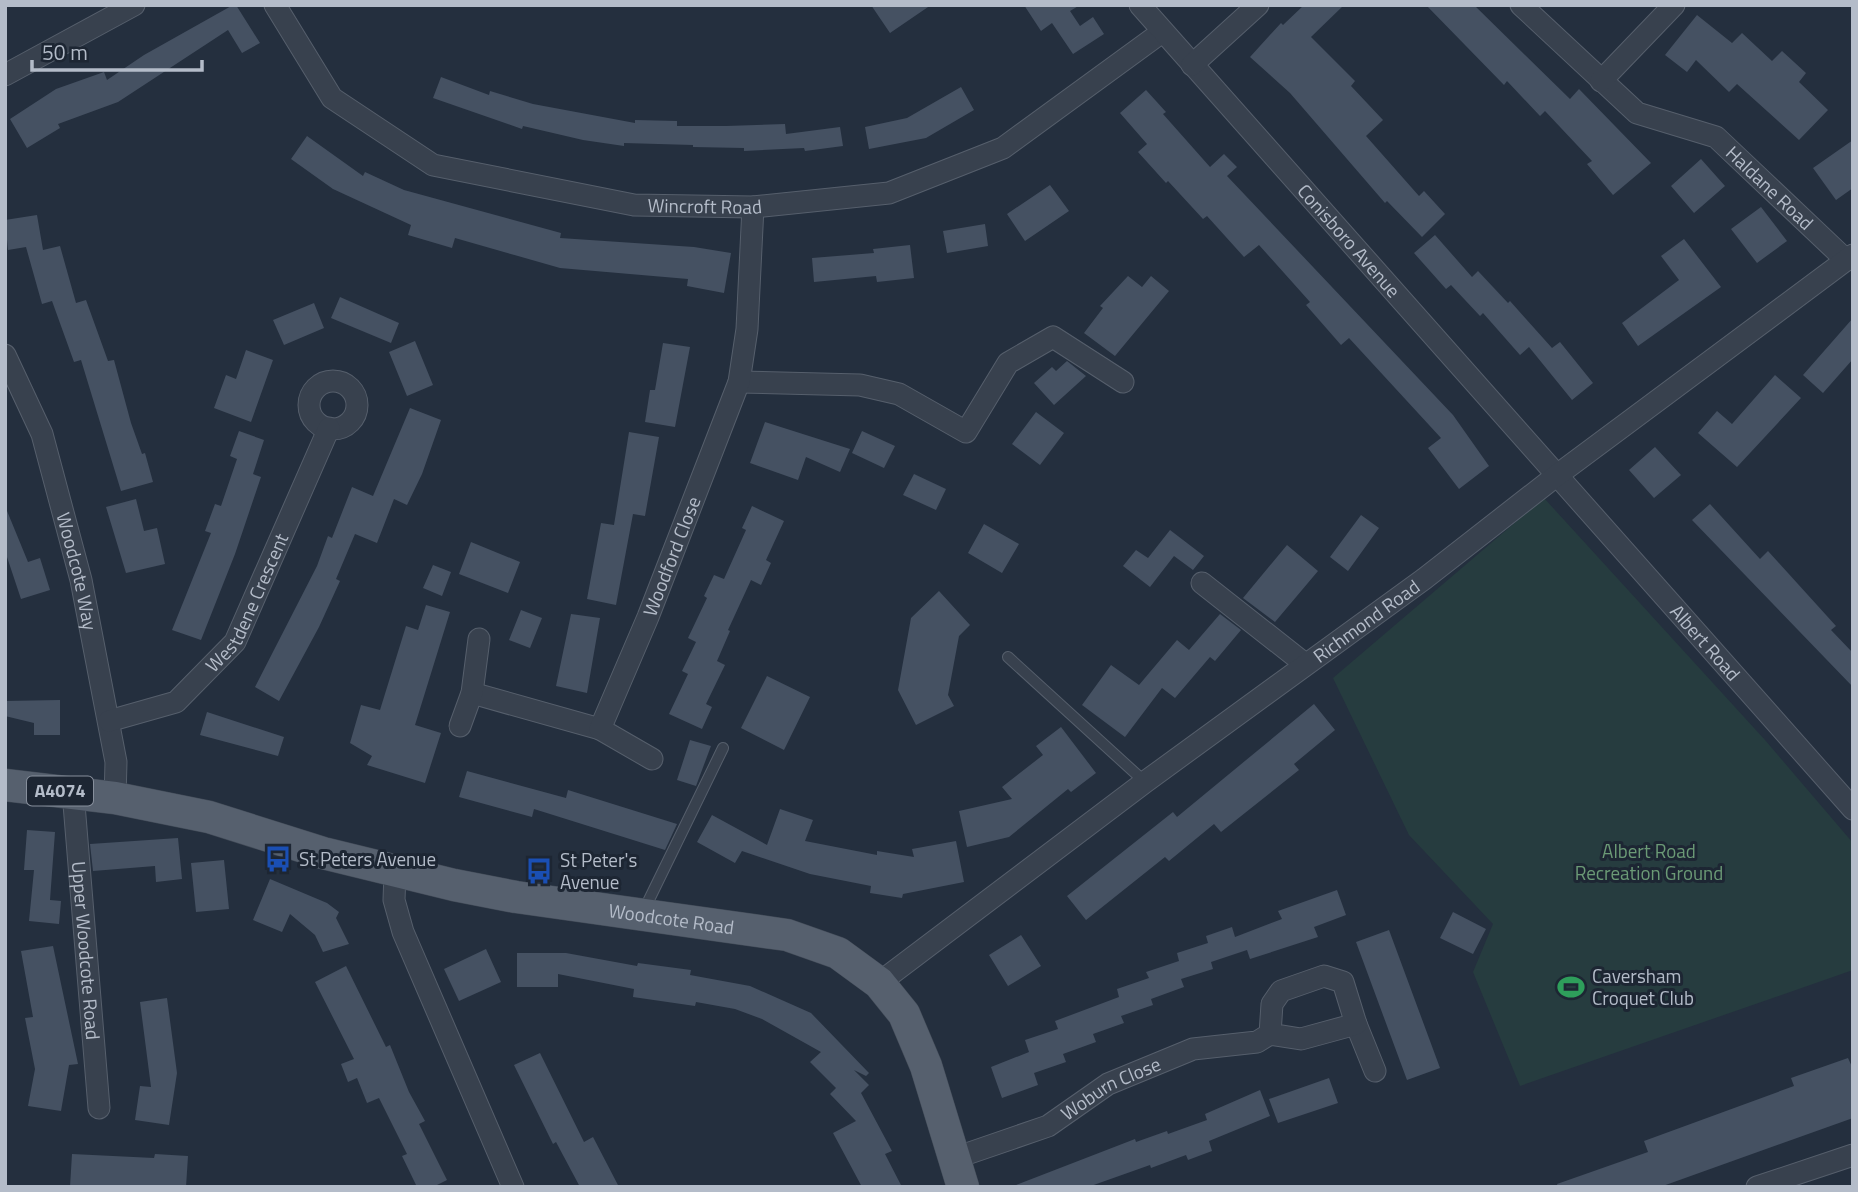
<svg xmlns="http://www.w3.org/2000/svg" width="1858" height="1192" font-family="'Titillium Web',sans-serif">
  <rect width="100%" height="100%" fill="#242f3e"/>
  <path fill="#263c3f" d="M1544,498l221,242 88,103v127l-333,116 -47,-114 20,-48 -84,-89 -76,-157z"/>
  <path fill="#455162" d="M233,5h3l24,38 -18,10 -14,-23 -110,72 -60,22 2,4 -33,20 -17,-29 46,-30 48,-17 3,8 37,-25z
    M871,5h60l-41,28z
    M1024,5h56l-10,6 10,15 13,-9 11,17 -31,20 -21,-31 -11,8z
    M1304,5h40l-33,32 44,44 -4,5 32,34 -17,16 53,60 5,-5 21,23 -23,23 -35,-36 -2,2 -95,-110 -40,-36 31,-34 2,2z
    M1426,5h48l96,94 9,-10 72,74 -38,32 -26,-31 5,-3 -47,-50 -5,5 -33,-35 -3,4z
    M1697,15l35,28 10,-10 30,28 10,-10 24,22 -7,9 29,28 -29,30 -62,-56 -8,8 -33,-32 -9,12 -22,-17z
    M441,77l48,18 1,-4 43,13 102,19v-3l42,1v5h49l59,-2 1,10 54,-7 3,19 -38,5 -1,-3 -60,3v-3l-51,-1v-2l-69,-2v3l-41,-6 -60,-14 -1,3 -89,-31z
    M961,87l13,23 -48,28 -57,11 -4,-22 42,-9z
    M1146,90l20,22 -3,2 47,53 14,-13 13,13 -10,9 226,239 36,51 -30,23 -31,-41 13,-10 -92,-100 -8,7 -35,-40 4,-3 -51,-57 -15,12 -37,-41 -4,3 -35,-38 -2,2 -28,-31 9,-8 -27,-31z
    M307,136l56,40 2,-4 39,18 157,43 -1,5 134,9 37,6 -7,40 -37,-7 1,-7 -128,-11 -105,-30 -3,10 -44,-13 3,-10 -78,-36 -42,-30z
    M1853,140v48l-17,12 -23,-32z
    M1701,159l24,27 -31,27 -23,-27z
    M1050,185l19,26 -44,30 -18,-27z
    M1761,207l26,34 -30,22 -26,-34z
    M37,215l6,35 17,-4 16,57 10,-3 22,61 6,-1 17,63 11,31 3,-1 8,29 -32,9 -40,-131 -7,2 -22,-61 -10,3 -16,-57 -18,3 -3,-30z
    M985,224l3,22 -41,7 -4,-22z
    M1435,235l37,42 6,-6 30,32 2,-2 42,47 8,-6 33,41 -21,17 -43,-53 -9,8 -37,-42 -3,3 -29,-31 -5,4 -32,-36z
    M1684,239l37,48 -83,59 -16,-23 57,-43 -18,-24z
    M910,245l4,33 -37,4 -1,-6 -62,6 -2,-24 62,-5 -1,-4z
    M1128,276l14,11 9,-11 18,15 -54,65 -31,-23 19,-25 -3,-2z
    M340,297l59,26 -8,20 -60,-25z
    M314,303l10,25 -40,17 -11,-25z
    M1853,318v41l-30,34 -20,-18z
    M415,341l18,44 -26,11 -18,-44z
    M663,343l27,4 -15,80 -30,-5 5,-32h5z
    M246,350l27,10 -22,62 -37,-14 12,-33 10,4z
    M1067,361l19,15 -32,29 -20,-22 18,-16 4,4z
    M1775,375l26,23 -64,69 -39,-34 19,-22 15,13z
    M410,408l31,12 -19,54 -15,31 -13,-6 -17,44 -22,-9 -19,45 4,2 -21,46 -40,74 -24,-14 62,-121 11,-30 4,2 20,-51 21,9z
    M1036,412l28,21 -24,32 -28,-21z
    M765,422l85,27 -10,23 -34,-15 -8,23 -48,-17z
    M239,431l25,9 -11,34 8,3 -26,77 -34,86 -29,-10 39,-97 -6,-2 10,-27 6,2 16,-47 -7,-3z
    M862,431l33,15 -11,22 -32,-15z
    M629,432l30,5 -14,79 -12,-2 -17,91 -29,-6 14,-76 13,2z
    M1655,447l26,28 -27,23 -25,-28z
    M914,474l32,15 -10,21 -33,-15z
    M136,499l8,32 13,-3 8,36 -39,9 -20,-66z
    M1710,504l50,55 8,-8 68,75 -5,4 22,23v34l-161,-167z
    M5,506l23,56 12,-4 10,32 -29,9 -16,-48z
    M752,506l32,15 -18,39 5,3 -10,22 -10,-5 -23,50 2,1 -13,30 8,4 -19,39 6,3 -10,22 -33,-15 19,-40 -6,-3 14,-29 -8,-4 19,-40 -3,-2 10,-21 10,4 22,-49 -4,-2z
    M1361,515l18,13 -31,43 -18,-14z
    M984,524l35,20 -17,29 -34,-20z
    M1170,530l34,26 -11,14 -19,-14 -24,31 -27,-21 13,-16 12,8z
    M471,542l49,20 -12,31 -49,-19z
    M1287,545l31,26 -43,51 -32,-24z
    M433,565l18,7 -9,24 -19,-8z
    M939,591l31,34 -11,11 -11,59 6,11 -38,19 -18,-35 13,-72z
    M426,605l24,7 -35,113 26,8 -16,50 -58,-18 5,-9 -22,-13 11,-38 19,5 26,-84 12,4z
    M521,610l21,8 -12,30 -21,-8z
    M571,614l29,4 -13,75 -31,-7z
    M1220,614l21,16 -26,31 -5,-4 -35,41 -13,-10 -37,49 -43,-32 29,-40 28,20 38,-45 12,10z
    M767,676l43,21 -26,53 -43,-22z
    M60,700v35h-26v-12l-29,-7v-15z
    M1314,704l21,26 -41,34 5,6 -78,62 -7,-8 -45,37 -4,-4 -79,63 -19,-24 106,-84 4,5z
    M207,712l77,25 -6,19 -78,-21z
    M1061,727l35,46 -25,19 -3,-3 -59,48 -42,10 -8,-36 53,-12 -10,-12 41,-32 -7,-9z
    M690,740l21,6 -15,40 -19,-6z
    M467,771l99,27 2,-8 109,34 -12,26 -131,-41 -2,8 -73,-20z
    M780,809l33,11 -8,21 72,14v-4l37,6 -2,-8 44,-8 8,41 -61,12 -1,4 -32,-5 1,-7 -61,-12 -68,-23 -7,12 -38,-21 15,-27 55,30z
    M27,830l28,2 -5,68 11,1 -2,23 -30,-3 5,-51h-10z
    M178,838l4,41 -26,3 -1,-16 -62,5 -3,-27z
    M224,860l5,49 -33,3 -5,-49z
    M270,879l57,24 12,9 -3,6 13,26 -26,8 -8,-17 -25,-21 -8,18 -29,-12z
    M1337,890l9,25 -32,12 4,10 -68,22 -3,-9 -36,12 2,7 -32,10 3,8 -33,12 2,6 -32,11 3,7 -31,11 3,8 -33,12 3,8 -32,11 4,12 -36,13 -11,-31 38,-15 -4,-12 33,-11 -3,-8 64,-24 -2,-8 32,-11 -3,-6 33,-11 -2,-8 31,-10 -2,-7 26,-9 3,10 47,-18 -4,-8z
    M1453,912l33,17 -13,25 -33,-16z
    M1389,930l51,138 -33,12 -51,-138z
    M1021,935l20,31 -33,20 -19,-31z
    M53,946l25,118 -9,1 -8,46 -33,-5 7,-37 -10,-51 8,-1 -12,-66z
    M486,949l15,33 -42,19 -15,-32z
    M517,953h49l71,13 1,-3 53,7 -1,5 60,11 61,27 58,60 -3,3 -12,-6 15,15 -8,8 31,58 -7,3 17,33h-40l-29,-54 23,-12 -26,-27 6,-6 -26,-26 11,-10 -59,-33 -27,-10 -39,-7 -1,4 -62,-9 1,-8 -76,-15v13h-41z
    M346,966l40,81 4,-2 19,47 16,29 -6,3 28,56 -14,7h-16l-15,-31 5,-2 -28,-56 -12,5 -10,-25 -9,4 -7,-18 13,-5 -39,-77z
    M167,998l10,75 -8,52 -34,-5 5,-34 11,1 -11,-85z
    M540,1053l44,89 9,-5 26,50h-39l-24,-45 -3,2 -39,-79z
    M1848,1058l5,11v49l-193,69h-102l-1,-3 91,-32 -4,-11 150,-55 -3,-8z
    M1329,1078l9,25 -60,20 -9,-24z
    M1260,1090l10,26 -61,25 3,10 -24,9 -2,-5 -35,13 -1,-3 -62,22h-77l124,-48 1,3 31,-11 1,3 39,-14 -2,-6z
    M72,1154l82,4 1,-4 33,2 -2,31h-116z"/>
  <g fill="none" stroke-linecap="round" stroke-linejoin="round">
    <g stroke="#565f6c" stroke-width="12">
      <path id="lane" d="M1008,657l137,125
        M644,910l79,-162"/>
    </g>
    <g stroke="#565f6c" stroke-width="23">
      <g id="street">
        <path id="s1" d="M275,5l57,93 101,67 201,40 119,2 136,-14 114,-45 159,-116"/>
        <path id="s2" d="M1140,5l713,804"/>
        <path id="s3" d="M1521,5l116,108 79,24 130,123"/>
        <path d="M1192,65l66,-60"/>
        <path d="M5,75l129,-70"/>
        <path d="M1601,81l73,-76"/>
        <path id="s4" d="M5,355l37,79 39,146 35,182 -1,36"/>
        <circle cx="333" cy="405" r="24"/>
        <path d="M739,382l121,3 39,9 67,38 42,-69 45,-26 70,45"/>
        <path d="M1202,583l103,81"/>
        <path d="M472,693l128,36"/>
        <path id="s5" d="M109,721l67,-19 59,-60 94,-214"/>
        <path d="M460,726l12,-33 7,-54"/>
        <path id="s6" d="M652,759l-52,-30 48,-112 91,-235 8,-53 6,-122"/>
        <path id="s7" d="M73,792l26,316"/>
        <path d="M395,873l-1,27 9,32 110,255"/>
        <path id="s8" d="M879,983l266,-201 279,-203 132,-103 297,-221"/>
        <path d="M1356,1024l19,47"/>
        <path id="s9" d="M955,1158l93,-32 60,-42 85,-35 64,-7 13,-8 2,-30 9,-13 43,-15 19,6 13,42 -55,15 -31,-5"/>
        <path d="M1757,1187l96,-32"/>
      </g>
    </g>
    <g stroke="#414a57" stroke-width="33">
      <g id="primary">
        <path id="s10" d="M5,785l110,13 94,19 114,36 131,32 62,12 271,38 51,18 41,30 25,31 22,52 37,121"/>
      </g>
    </g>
    <use href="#lane" stroke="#38414e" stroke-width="10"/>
    <use href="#street" stroke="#38414e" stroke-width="21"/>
    <use href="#primary" stroke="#56606e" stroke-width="32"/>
  </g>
  <defs>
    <g id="bus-bare" transform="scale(2.1)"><path d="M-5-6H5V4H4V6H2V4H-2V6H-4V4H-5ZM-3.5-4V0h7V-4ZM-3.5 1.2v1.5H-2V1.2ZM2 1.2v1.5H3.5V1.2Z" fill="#1a4fb4" stroke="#1d2633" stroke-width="2.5" paint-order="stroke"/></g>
    <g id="stadium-bare" transform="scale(2.1)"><path d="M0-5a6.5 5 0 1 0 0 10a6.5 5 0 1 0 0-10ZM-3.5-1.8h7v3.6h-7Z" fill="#2e9e5b" stroke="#1d2633" stroke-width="2.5" paint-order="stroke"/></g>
  </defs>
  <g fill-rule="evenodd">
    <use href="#bus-bare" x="278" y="859"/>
    <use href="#bus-bare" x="539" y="871"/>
    <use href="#stadium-bare" x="1571" y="987"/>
  </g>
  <g text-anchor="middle" stroke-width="6" stroke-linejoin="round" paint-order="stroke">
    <rect fill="#1d2633" stroke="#878f9c" stroke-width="2" x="27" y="776.5" width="66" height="29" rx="5"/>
    <g font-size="18" font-weight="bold" fill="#b4bcc9">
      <text x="60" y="797">A4074</text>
    </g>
    <g font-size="19" fill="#b4bcc9" stroke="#1d2633">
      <text dy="7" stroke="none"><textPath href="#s3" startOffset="315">Haldane Road</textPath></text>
      <text dy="7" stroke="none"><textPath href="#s1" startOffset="506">Wincroft Road</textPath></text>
      <text dy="7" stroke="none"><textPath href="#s2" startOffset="315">Conisboro Avenue</textPath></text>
      <text dy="7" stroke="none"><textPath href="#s6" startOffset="247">Woodford Close</textPath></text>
      <text dy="7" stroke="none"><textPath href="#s4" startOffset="229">Woodcote Way</textPath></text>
      <text dy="7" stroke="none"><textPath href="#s5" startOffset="194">Westdene Crescent</textPath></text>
      <text dy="7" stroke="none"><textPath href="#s8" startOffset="607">Richmond Road</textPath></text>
      <text dy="7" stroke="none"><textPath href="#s2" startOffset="852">Albert Road</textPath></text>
      <text dy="7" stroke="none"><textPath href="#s10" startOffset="681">Woodcote Road</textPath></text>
      <text dy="7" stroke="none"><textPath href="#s7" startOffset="159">Upper Woodcote Road</textPath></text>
      <text dy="7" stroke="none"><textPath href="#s9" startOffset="172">Woburn Close</textPath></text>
    </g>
    <g font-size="19" fill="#6b9a76" stroke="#1d2633">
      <text x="1649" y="858">Albert Road<tspan x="1649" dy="22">Recreation Ground</tspan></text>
    </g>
    <g font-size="19" fill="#b4bcc9" stroke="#1d2633" text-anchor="start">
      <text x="299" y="866">St Peters Avenue</text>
      <text x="560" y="867">St Peter's<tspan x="560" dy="22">Avenue</tspan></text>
      <text x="1592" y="983">Caversham<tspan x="1592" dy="22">Croquet Club</tspan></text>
    </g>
  </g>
  <rect width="1858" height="1192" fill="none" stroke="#b4bcc9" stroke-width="14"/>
  <path d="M32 60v10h170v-10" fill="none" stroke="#b4bcc9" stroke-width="3.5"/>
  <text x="42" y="60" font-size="21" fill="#b4bcc9" stroke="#1d2633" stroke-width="5" paint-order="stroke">50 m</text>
</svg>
